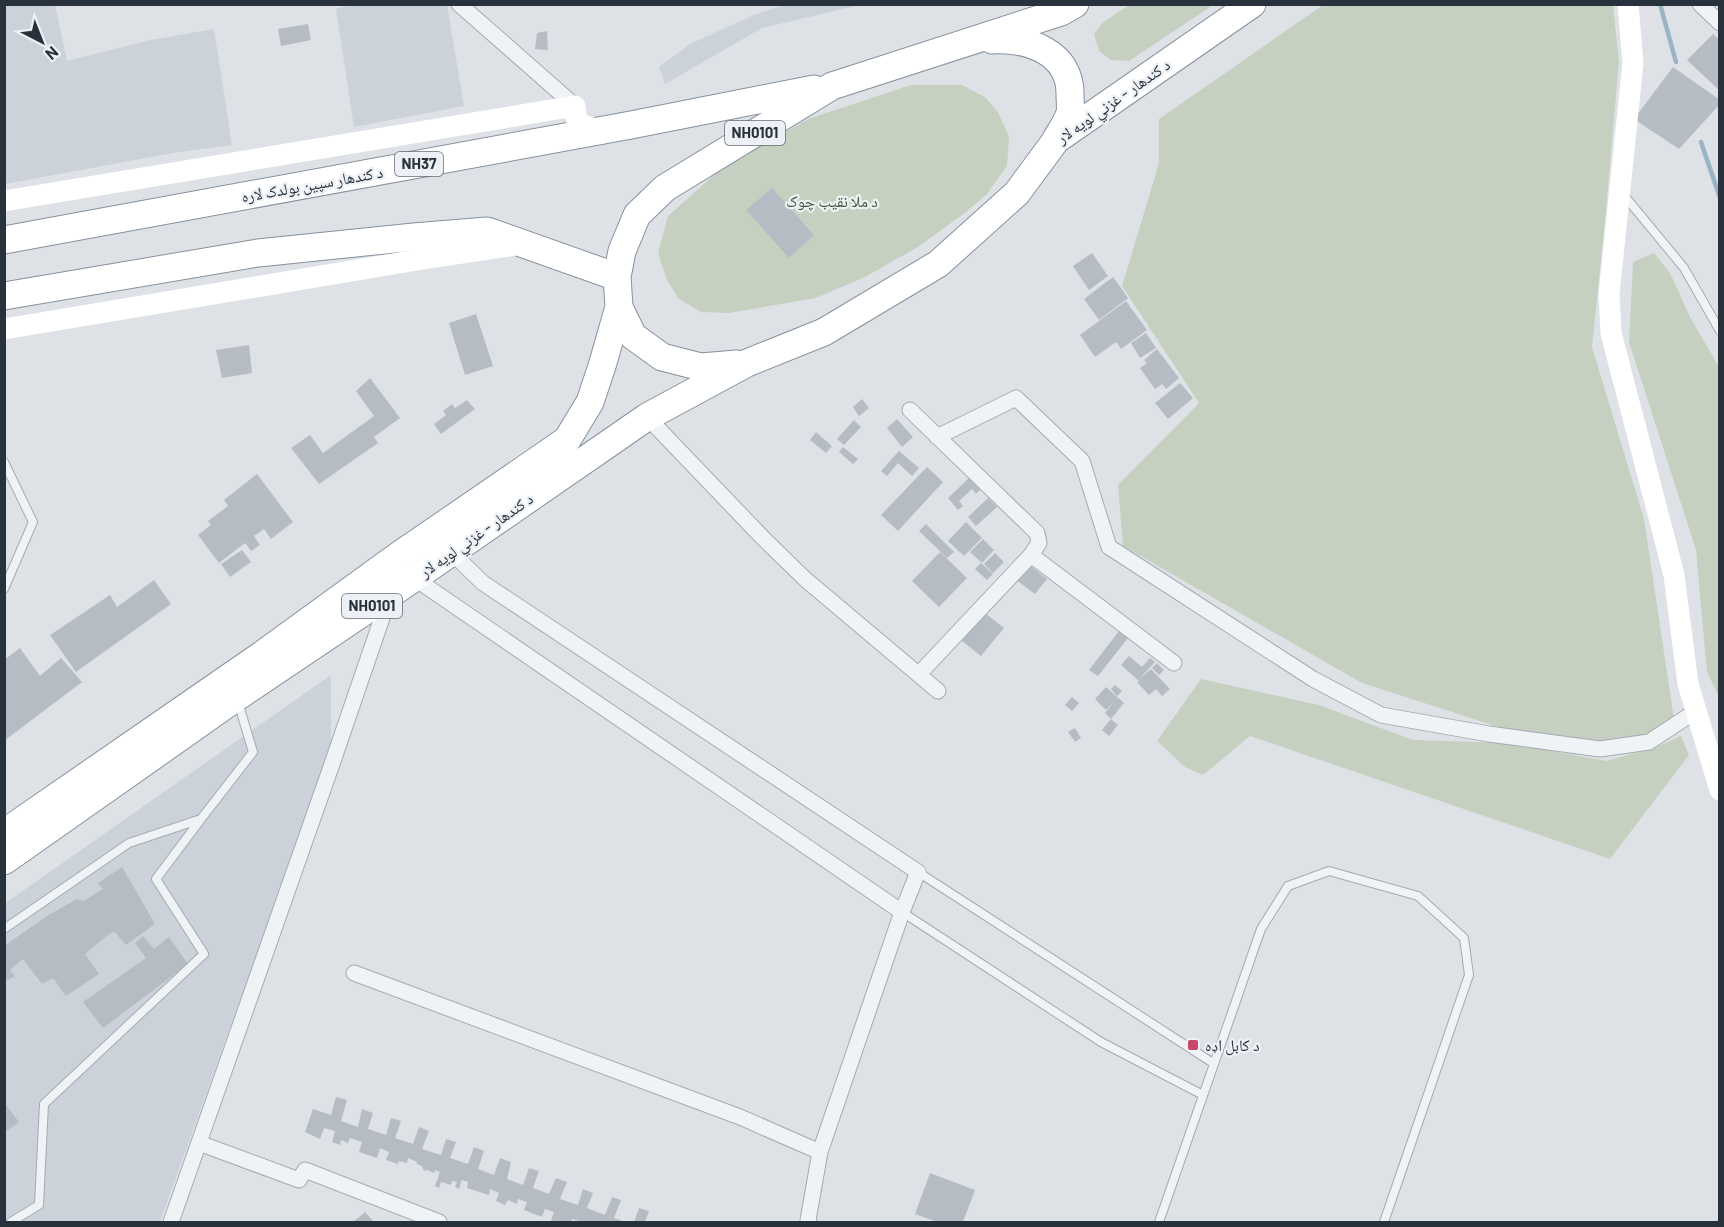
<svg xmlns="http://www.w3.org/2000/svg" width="1724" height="1227" font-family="Barlow,'Noto Naskh Arabic',sans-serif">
  <rect width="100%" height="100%" fill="#dee2e7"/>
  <path fill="#ccd2d9" d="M5,4l50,1 12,56 84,-21 63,-11 18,116 -59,8 -168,31z
    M354,4l93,1 17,101 -110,21 -18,-118z
    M784,5h76l-98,23 -97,56 -6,-17 31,-23 66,-30z
    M331,675v72l-171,475h-155l-1,-318z"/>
  <path fill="#c6d0c0" d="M1129,5v-1l84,1 -84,56 -18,-1 -12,-9 -5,-17 8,-11z
    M1323,5h290l6,56 -14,161 -13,125 52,172 30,200 -40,24 -117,-10 -155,-50 -239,-137 -5,-61 81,-82 -77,-117 37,-123v-44z
    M911,85h51l23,12 13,15 11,25 -2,29 -21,29 -20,17 -48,35 -53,30 -49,21 -87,15 -28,-1 -22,-13 -12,-19 -9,-27 10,-37 53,-47 87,-50z
    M1654,253l16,20 20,44 29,50v330l-12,-25 -11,-122 -67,-208 4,-80z
    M1201,679l118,26 94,35 96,3 97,18 51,-14 24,-11 8,19 -79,104 -360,-123 -47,39 -18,-8 -28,-26z"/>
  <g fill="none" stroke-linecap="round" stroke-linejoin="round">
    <path stroke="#9bb4c5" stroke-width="4.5" d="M1660,4l16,58
      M1701,142l19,56"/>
  </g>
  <path fill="#b6bcc3" d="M308,24l3,16 -30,6 -3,-17z
    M547,31l1,19 -13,-1 2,-16z
    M1713,34l7,6v51l-33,-31z
    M1673,67l47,33v4l-41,45 -45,-30z
    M772,188l42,47 -25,23 -43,-48z
    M1092,253l16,23 -19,14 -16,-24z
    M1113,277l15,21 -29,22 -15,-21z
    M1126,301l21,29 -26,19 -5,-7 -21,15 -15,-22z
    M476,314l17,52 -28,9 -16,-52z
    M1146,333l10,15 -16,10 -9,-15z
    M249,345l3,28 -30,5 -6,-28z
    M1157,349l22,29 -13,11 -4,-5 -7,5 -15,-21 7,-5 -3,-3z
    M370,378l30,40 -26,19 4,6 -59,41 -28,-36 19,-13 13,18 51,-37 -18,-25z
    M1180,383l13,15 -25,21 -13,-16z
    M862,399l7,9 -10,8 -6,-9z
    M467,400l8,9 -34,25 -7,-10 12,-9 -3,-4 9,-7 3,4z
    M897,419l16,18 -11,10 -15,-19z
    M854,420l7,7 -17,18 -7,-6z
    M816,432l16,14 -6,7 -16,-13z
    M843,447l15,12 -5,5 -14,-12z
    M899,451l20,17 -7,8 -14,-13 -11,13 -6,-5z
    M927,467l16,15 -45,49 -17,-16z
    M257,474l36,48 -22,17 -7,-10 -10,7 6,9 -9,6 -6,-8 -26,20 -21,-28 13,-10 -3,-4 20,-15 -4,-6z
    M969,478l11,12 -4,4 -4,-5 -13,12 4,5 -5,4 -10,-12z
    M988,498l9,9 -21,19 -8,-9z
    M966,522l16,16 -18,18 -16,-15z
    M926,524l28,28 -7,6 -28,-27z
    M983,539l11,11 -12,13 -12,-11z
    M242,550l9,12 -21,15 -9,-13z
    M940,552l27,26 -28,29 -27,-26z
    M995,553l9,9 -11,11 -9,-9z
    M981,563l12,11 -6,6 -12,-11z
    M1028,564l19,15 -12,15 -19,-14z
    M154,580l17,24 -95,68 -26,-37 60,-40 7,12z
    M985,613l19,15 -23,28 -19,-15z
    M1119,631l9,7 -30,38 -9,-6z
    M20,648l20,28 21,-18 21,24 -78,59v-81z
    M1129,656l13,11 8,-9 5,4 -15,16 11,-9 19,20 -8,7 -6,-7 -7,6 -12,-13 2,-1 -18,-16z
    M1157,663l7,7 -5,5 -7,-7z
    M1115,685l7,6 -5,5 -6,-7z
    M1106,687l18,16 -13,16 -6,-6 9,-11 -8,8 -11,-11z
    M1072,697l7,6 -7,8 -7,-6z
    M1111,719l7,6 -9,11 -7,-6z
    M1075,728l6,10 -6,4 -7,-10z
    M122,867l33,57 -29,21 -12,-14 -10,7 -19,16 14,20 -33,22 -13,-18 -11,6 -19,-25 -13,11 5,6 -9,5 -2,-3v-32l43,-30 30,-17 7,2 19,-12 -5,-6z
    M143,936l11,13 15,-12 19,27 -85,64 -20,-26 63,-44 -11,-15z
    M336,1097l11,3 -6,21 17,6 4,-18 11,4 -5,16 18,6 5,-17 10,3 -6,17 18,6 6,-17 10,4 -7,18 19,6 5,-16 10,3 -6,16 18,6 6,-17 10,4 -6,18 16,6 6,-17 11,4 -4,17 16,6 6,-17 10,3 -6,17 16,6 7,-16 11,4 -7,17 18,6 5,-16 10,4 -6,15 18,7 7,-18 9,3 -7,18 12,4h-43l-11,-3 -1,3h-16l-4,-1 3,-9 -9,-3 -3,8 -18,-7 3,-8 -9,-3 -1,5 -9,-4 -3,5 -9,-4 3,-8 -9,-4 -1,6 -22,-7 1,-6 -6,-2 -3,9 -4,-2 2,-5 -5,-1 -1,4 -10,-3 -2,6 -4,-2 5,-14 -5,-2 -1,3 -7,-3 -3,1 -2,-5 -5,-2v-2l-9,-4 -1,5 -8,-2 -1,3 -12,-4 3,-8 -9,-4 -3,10 -18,-6 3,-10 -12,-4 -2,5 -7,-3 -1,5 -8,-3 3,-11 -11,-3 -4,11 -15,-7 8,-23 18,6z
    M4,1102l15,20 -15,11z
    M930,1173l45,17 -12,32h-26l-22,-8z
    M639,1208l10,3 -4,11h-11z
    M365,1212l9,10h-21z"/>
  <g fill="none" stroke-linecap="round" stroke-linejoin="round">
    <g stroke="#a4aab1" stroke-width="10">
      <path id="lane" d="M1623,194l61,74 36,63
        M4,462l29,60 -29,67
        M918,872l295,191
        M902,912l199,130 102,53
        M4,929l125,-86 72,-24 52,-67 -15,-50
        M11,1222l28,-17 5,-101 160,-150 -48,-75 45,-60
        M1159,1222l102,-293 27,-43 41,-15 89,25 46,42 5,37 -85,247"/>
    </g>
    <g stroke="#a4aab1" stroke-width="17">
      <path id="street" d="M459,4l116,102
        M1700,4l20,19
        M910,410l127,123 2,10 -8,12 -112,119
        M647,417l115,120 43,42 133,112
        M937,437l79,-39 66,63 27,86 204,132 68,36 108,19 111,15 49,-7 47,-31
        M451,552l32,31 435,289 -16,40 -82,240 -12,68 1,2
        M1031,555l143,108
        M410,573l4,5 488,334
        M354,973l386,144 80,35
        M199,1143l100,37 6,-10 134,52
        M171,1222l161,-458 50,-146 -5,-15"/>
    </g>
    <g stroke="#86919c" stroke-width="29">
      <path id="highway" d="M992,40c36,-2 79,12 78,55 0,5 1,13 0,18 -3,9 -9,18 -14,26
        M4,240l627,-115 183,-36
        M4,296l254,-43 156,-16 73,-6 130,46
        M619,307l14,29 29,21 39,10 36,-3
        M4,833l259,-179 135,-98 169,-116 23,-38 12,-36 17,-59 -2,-30 5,-26 15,-36 28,-27 167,-102 229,-74 14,-8
        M4,861l233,-164 177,-119 233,-161 100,-54 77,-31 114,-68 79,-71 39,-53 196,-136"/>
    </g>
    <use href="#lane" stroke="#f0f3f5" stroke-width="8"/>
    <use href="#street" stroke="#f0f3f5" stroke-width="15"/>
    <path stroke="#fff" stroke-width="21" d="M1628,4l5,59 -24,231 2,39 63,242 14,109 32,106
      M4,201l571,-95 2,17 24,8
      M4,329l419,-70 99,-15"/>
    <use href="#highway" stroke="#fff" stroke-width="27"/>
  </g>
  <rect fill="#c64969" stroke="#edf1f5" stroke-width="2" x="1187" y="1039" width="12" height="12" rx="3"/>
  <g text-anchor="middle" stroke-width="4.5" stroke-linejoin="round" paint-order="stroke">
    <g fill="#edf1f5" stroke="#636b74" stroke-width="1.5">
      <rect x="725" y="121" width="60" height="24" rx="4.5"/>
      <rect x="395" y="152" width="48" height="24" rx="4.5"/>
      <rect x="342" y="594" width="60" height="24" rx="4.5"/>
    </g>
    <g font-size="15" font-weight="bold" fill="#28323d">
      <text x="755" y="138">NH0101</text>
      <text x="419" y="169">NH37</text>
      <text x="372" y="611">NH0101</text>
    </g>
    <g font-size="16" fill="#28323d" stroke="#edf1f5">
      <text transform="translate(1113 101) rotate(-35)" y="6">د کندهار - غزني لويه لار</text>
      <text transform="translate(312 184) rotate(-10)" y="6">د کندهار سپین بولدک لاره</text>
      <text transform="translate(476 535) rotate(-35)" y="6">د کندهار - غزني لويه لار</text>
    </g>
    <g font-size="16" fill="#405836" stroke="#edf1f5">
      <text x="832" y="207">د ملا نقيب چوک</text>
    </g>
    <g font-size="16" fill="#28323d" stroke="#edf1f5" text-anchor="start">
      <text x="1205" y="1051">د کابل اډه</text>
    </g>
  </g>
  <rect width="1724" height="1227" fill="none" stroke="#28323d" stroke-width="12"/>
  <g transform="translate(42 42) rotate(138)" stroke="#edf1f5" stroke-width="4.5" paint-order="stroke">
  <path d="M0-4.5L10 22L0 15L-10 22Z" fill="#28323d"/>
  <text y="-9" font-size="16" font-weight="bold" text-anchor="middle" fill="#28323d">N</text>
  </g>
</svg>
